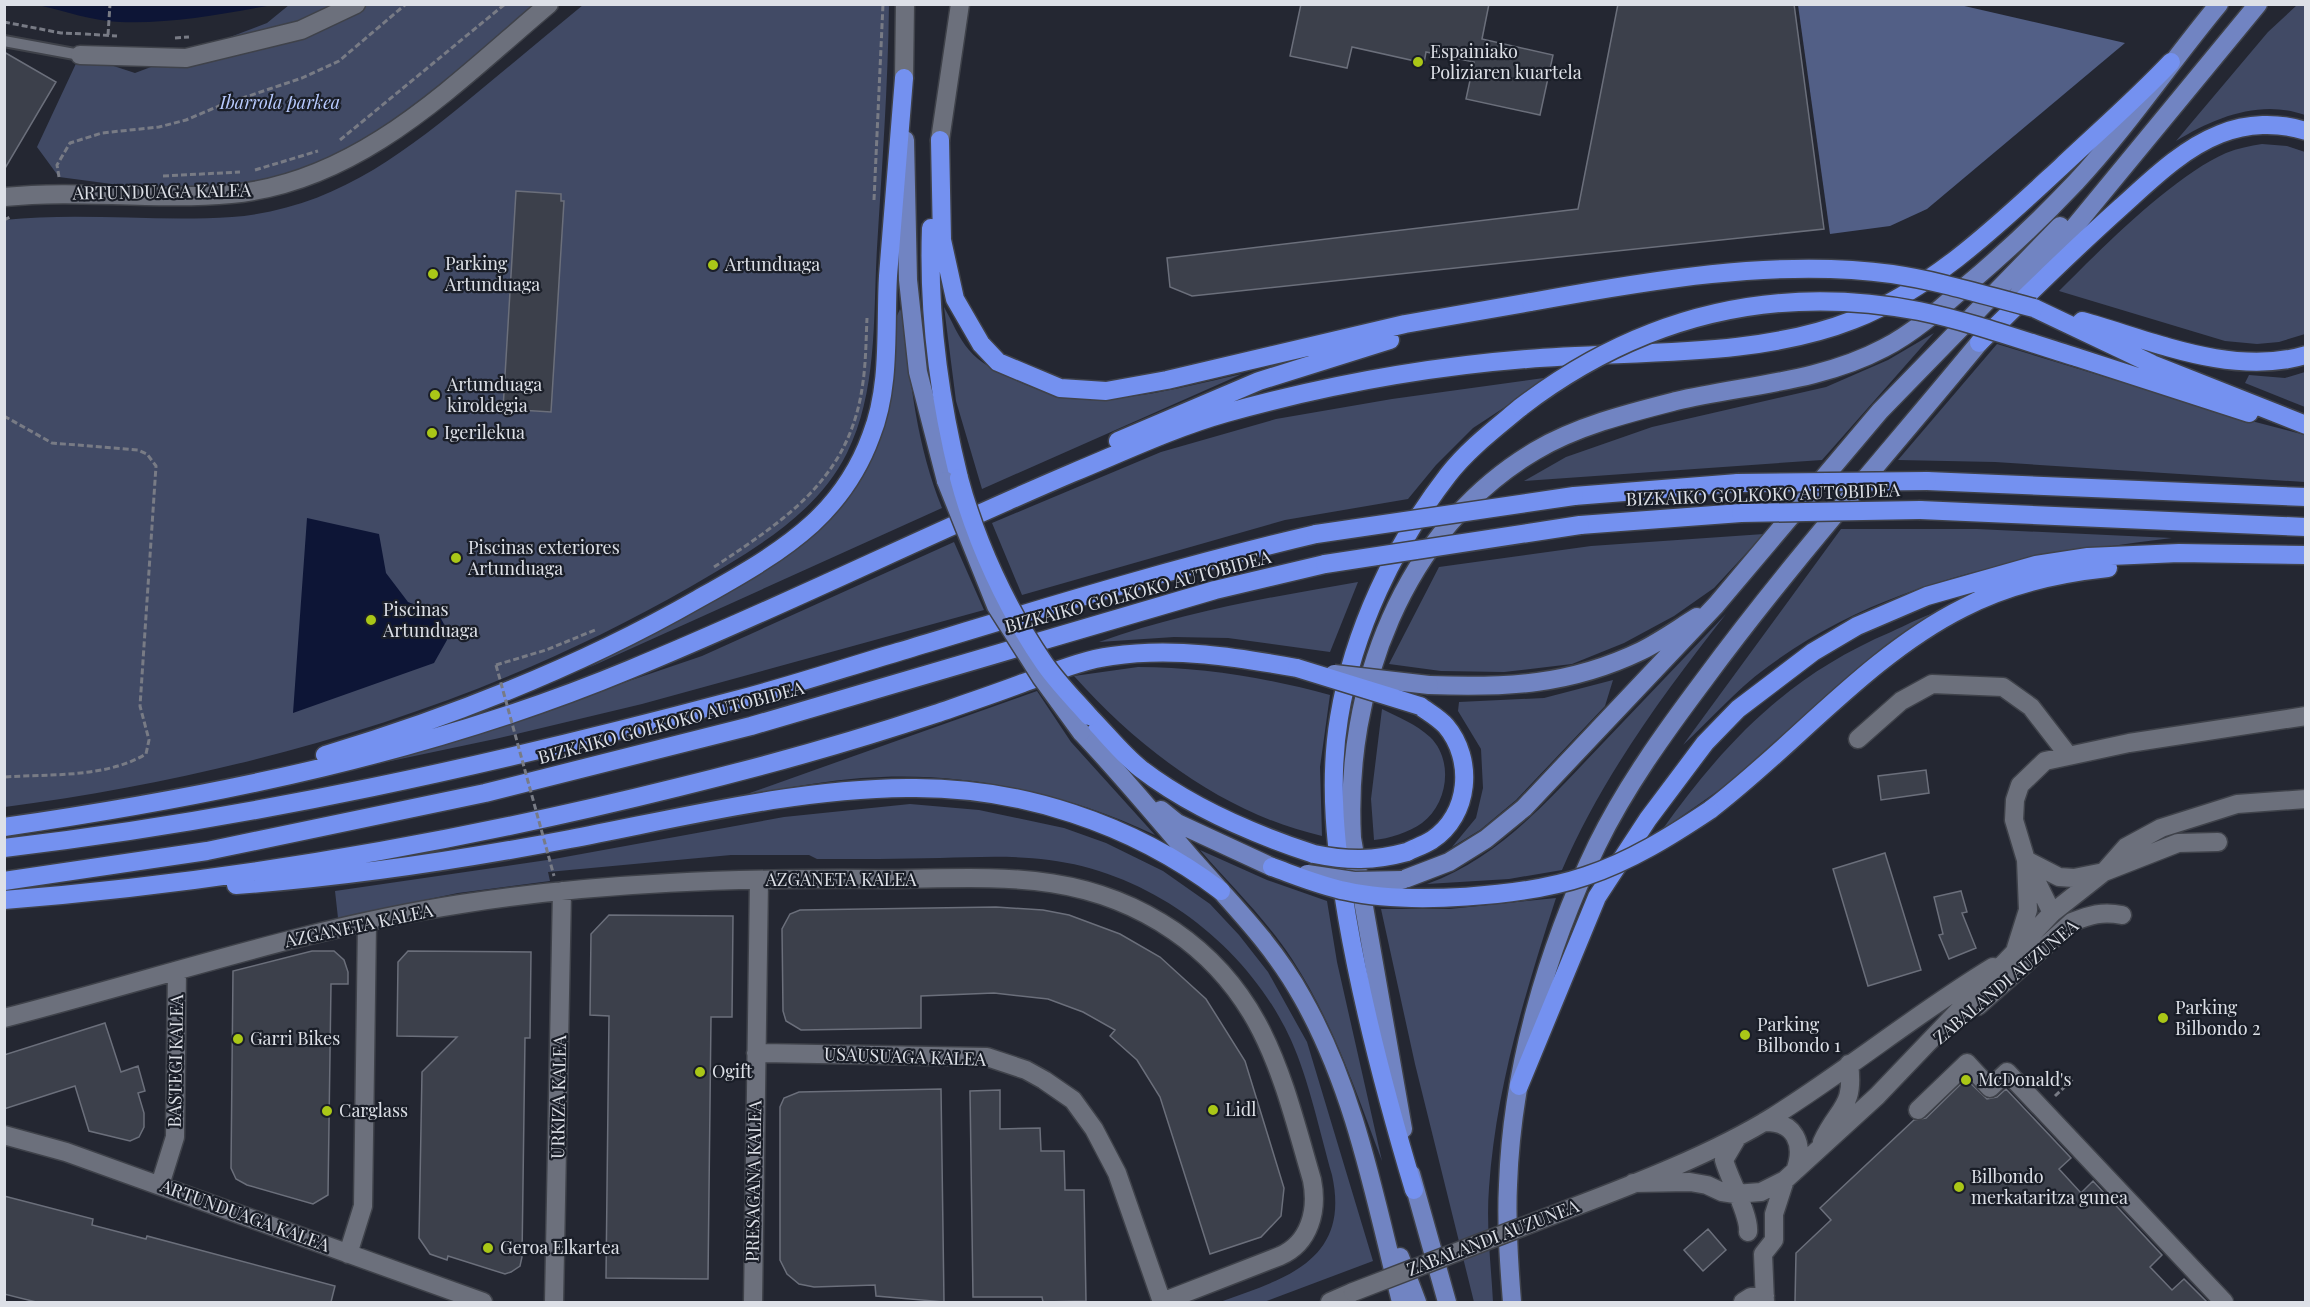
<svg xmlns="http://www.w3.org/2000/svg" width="2310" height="1307" font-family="'Playfair Display',serif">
  <rect width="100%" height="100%" fill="#242732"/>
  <path fill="#414a65" d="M289,5h260l-216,162 -138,28 -136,-18 -22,-30 43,-92 55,18 132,-50z
    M583,5h306c-1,81 -7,162 -12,243 -4,68 1,143 -30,205 -31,63 -99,100 -157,134 -211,121 -445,188 -685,220l-1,-587c76,-8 152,2 228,-3 101,-8 171,-63 246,-125 35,-29 70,-58 105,-87z
    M2297,5h8v110c-44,-16 -90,2 -129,26l92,-109z
    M2262,144l25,2 18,6v182l-26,8 -22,2 -32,-3 -166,-50c43,-43 113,-114 167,-138 12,-5 24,-7 36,-9z
    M944,307c8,14 15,32 25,43 11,13 27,21 42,28 76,39 152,13 231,-4l-260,115 -26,-88z
    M900,309l4,8c6,66 13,129 38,191l-354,160 108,-59 78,-47 47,-33 39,-51 36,-160z
    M1934,333l-112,127 -298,21 42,-24 86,-30 174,-40 62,-27z
    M1997,344l243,74 65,17v47l-310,-20 -97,-2z
    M2305,372v35l-60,-24 4,-8 36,3z
    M1551,377l-78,51 -37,37 -28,34 -123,21 -263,75 -30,-72 169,-71 115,-33 116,-20z
    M1841,529h136l195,9c-145,18 -285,40 -406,130 -30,22 -56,52 -83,77z
    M1764,534l-50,54 -40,28 -50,27 -52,21 -68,8 -63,-1 -52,-7 50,-97 152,-21z
    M954,542l30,68 -342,94 -147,35 -180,38 214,-62 173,-59z
    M1358,582l-28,70 -102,-14 -54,-1 -75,5c84,-30 172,-45 259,-60z
    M1937,612l-16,10 -182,154 -77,54c63,-88 127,-155 229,-198 15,-7 30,-15 46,-20z
    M1726,614c-62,79 -124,163 -164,256l-53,9 -82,5c74,-27 123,-86 176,-141 41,-43 82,-86 123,-129z
    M1138,667c65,0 130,11 192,28l-10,72 2,69c-97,-22 -183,-87 -248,-160z
    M1613,680l-8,26 -89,94 -36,30 -28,17 24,-29 7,-30 -2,-39 -23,-38 1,-9 85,-4z
    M1037,691l34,51 84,93c-90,-43 -194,-65 -294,-57 -38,3 -76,11 -114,16z
    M1382,709c16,8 34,15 48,28 24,23 18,67 -8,86 -12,9 -34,16 -48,17l-3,-41z
    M910,804l69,6 85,18 42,15 57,28 47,33 29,31 29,37 39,70 66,219 -109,41h-44c64,-23 131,-41 112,-127 -12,-42 -23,-95 -41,-135 -43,-94 -138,-167 -242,-180 -36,-5 -73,-3 -109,-2 -41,1 -82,1 -123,1l-8,-4h-78l-183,17 2,9 -92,12 -120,25 -3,-27 219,-32 230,-42z
    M1200,850l67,30 60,21 10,61 45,199c-26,-69 -49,-139 -90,-202 -26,-40 -61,-73 -92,-109z
    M1556,898c-31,95 -60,190 -67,290 -3,38 2,76 4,114h-19l-59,-238 -34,-155h69z"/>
  <path fill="#525f86" d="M1798,5h162l165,38 -198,166 -37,17 -60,8z"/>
  <path fill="#0d1536" d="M38,5h234c-49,9 -102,19 -152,17 -28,-1 -55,-11 -82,-17z
    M307,518l72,16 7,39 22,29 30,11 7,13 2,14 -13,23 -141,50z"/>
  <path fill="#3c404b" stroke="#6b6f7b" stroke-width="1.5" d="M1301,4h188l-7,35 71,16 -13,60 -74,-16 8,-37 -48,-10 -2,11 -72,-16 -5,21 -57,-12z
    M1618,4h176l30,225 -632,67 -22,-9 -3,-29 411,-49z
    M4,52l52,30 -52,88z
    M516,191l45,3v7h3l-13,211 -48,-3z
    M1926,770l3,23 -48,7 -3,-24z
    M1885,853l36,117 -53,16 -35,-117z
    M1961,891l6,21 -5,1 14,35 -27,11 -10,-24 4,-1 -9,-37z
    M996,907l47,3 26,5 51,19 40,23 46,42 39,62 39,127 -3,28 -20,21 -51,17 -50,-157 -23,-37 -27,-24 5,-6 -32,-18 -35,-13 -54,-6 -73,3v32l-120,2 -15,-9 -3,-10 -1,-82 8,-15 10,-4z
    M609,915l124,1 -1,101h-21l-3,262 -102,-1 3,-262 -19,-1 1,-81z
    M312,951h22l10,9 4,12v12h-17l-3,211 -15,9 -66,-19 -11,-6 -5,-11 2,-197z
    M408,951l123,1 -1,86h-5l-3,219 -2,9 -9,6 -6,2 -57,-18 -1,4 -17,-6 -11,-16 3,-166 35,-35 -60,-1 1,-74z
    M105,1023l16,49 17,-6 7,25 -7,2 6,20v14l-5,10 -9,4 -41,-10 -14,-45 -71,23v-54z
    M1966,1079l21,20 10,-2 9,-8 65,69 -12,11 22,24 12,-12 69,74 -12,12 22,23 12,-11 23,23h-412l1,-49 35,-33 -11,-12 94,-88 12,-2z
    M941,1089l3,213 -68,-6 -1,-11 -61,2 -15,-3 -12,-10 -7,-14v-153l4,-9 15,-6z
    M1000,1090v39l40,-1 1,23h23l1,39h19l2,111 -43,1 -1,-5h-69l-3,-206z
    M4,1196l89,23 -1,6 54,14 1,-3 188,50 -4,16h-295l-32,-8z
    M1708,1229l18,21 -23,21 -19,-21z"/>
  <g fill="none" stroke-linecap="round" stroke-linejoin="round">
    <g stroke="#3f424a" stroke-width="14">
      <path id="lane" d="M4,41l76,14"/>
    </g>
    <g stroke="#3f424a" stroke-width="21">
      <path id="street" d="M80,55l106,3 115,-28 55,-26
        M904,78l1,-74
        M940,140l20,-136
        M4,197c76,-8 152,4 227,-3 130,-12 223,-110 318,-190
        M1858,739l43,-38 31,-17 71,3 28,20 37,48
        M2026,860l33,17 15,1 30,-6 74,-29 40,-1
        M2052,913l-26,-53 -12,-40 1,-20 5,-15 25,-24 84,-18 177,-27
        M2016,948l12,-38 -2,-50
        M1978,1006l94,-84c18,-7 30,-11 50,-7
        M4,1018c152,-39 302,-90 457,-114 139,-22 278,-26 418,-25 107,0 201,-13 295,52 92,63 109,150 138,249 6,30 -2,63 -32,76l-118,46
        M756,1053l231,4 39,13 18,10 29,20 21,29 23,44 45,129
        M1918,1110l49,-47 23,25 17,-16 217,230
        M1764,1122c31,-1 41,22 31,49
        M4,1135l62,17 417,150
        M1737,1138l-13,22c5,19 26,55 24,72
        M1822,1142c16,-35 33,-34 27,-78
        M1633,1183l57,-1 17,3 15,7 13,2 26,-2 24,-12 92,-84 175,-183 52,-41 22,-25 35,-19 76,-24 69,-5
        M160,1185l15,-48 2,-166
        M1566,1210c66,-25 149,-57 208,-94 75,-47 143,-103 219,-149
        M348,1254l15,-48 4,-283
        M554,1302l8,-411
        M753,1302l6,-422
        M1330,1302l23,-10
        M1743,1302l8,-5 14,-1
        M1765,1302l-2,-48 11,-14v-26l11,-34"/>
    </g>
    <g stroke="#3f424a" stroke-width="21">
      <path id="primary" d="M905,140l3,140 10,92 28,109
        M2015,299l243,-295
        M1429,685c78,3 141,0 212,-34 20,-10 38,-23 56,-34
        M1081,732c40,42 76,86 114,130 38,43 79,84 107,135 53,93 73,202 99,305
        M1161,810l16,13 95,44
        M1402,880l47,-18 37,-23 38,-31 192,-203 164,-194 180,-185
        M1403,1129l-51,-291c-8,-148 50,-308 183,-387 42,-25 94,-38 141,-50 69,-16 144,-19 208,-53 31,-16 57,-40 83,-63 38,-32 74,-66 109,-103 52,-56 94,-119 143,-178
        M1411,1174l36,128
        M1400,1257l17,45
        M1512,1302c-3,-38 -6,-78 -4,-117 4,-117 39,-236 89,-340 29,-59 68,-113 107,-165 89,-121 189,-232 284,-348"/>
    </g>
    <g stroke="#3f424a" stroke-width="21">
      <path id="highway" d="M940,140l2,100 13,59 26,45 17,18 62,26 46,3 61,-11 238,-56 126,-22
        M931,228c-3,84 8,169 28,250
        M2034,308l118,56 154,61
        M2082,321c71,20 151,56 224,34
        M1979,343c46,-46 93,-92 142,-136 30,-27 61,-58 99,-73 27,-11 58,-12 86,-3
        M2076,357l173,56
        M1118,441l141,-60 131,-41
        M1927,481l379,16
        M1574,496l164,-13
        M1920,510l386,17
        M1580,525l161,-12
        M1089,716c17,17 33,38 52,53 51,39 112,65 173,85
        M325,755c129,-39 256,-89 373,-156 39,-22 81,-45 114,-75 26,-24 47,-55 59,-88 20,-50 14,-108 17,-160 5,-66 11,-132 16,-198
        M1710,810c84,-64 159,-155 253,-202 44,-23 97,-35 145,-40
        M4,827c213,-31 428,-75 627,-158 149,-61 293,-133 441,-196 51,-21 101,-45 154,-60 97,-27 200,-46 301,-54 105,-9 227,0 326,-39 80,-32 145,-95 208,-153 37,-35 75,-68 110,-105
        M4,848c247,-29 492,-84 732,-148 54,-14 108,-32 162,-48 139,-42 277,-85 418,-118
        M1407,852c8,-4 17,-7 25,-12 38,-25 42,-81 14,-114 -7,-8 -18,-14 -26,-20
        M4,881l203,-30 278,-58 266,-67 464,-136 110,-26
        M236,885c112,-8 224,-25 334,-46 110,-21 224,-50 337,-51 112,-2 226,36 314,103
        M4,900c228,-18 454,-58 675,-113 86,-21 172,-45 256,-73 29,-10 59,-20 88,-31 29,-10 58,-23 89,-27 62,-9 124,1 185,12
        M1519,1086l78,-189 51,-78 57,-76 33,-34 75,-57 44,-26 70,-30 109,-31 52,-8 91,-4 127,2
        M1414,1190c-27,-90 -51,-180 -67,-273 -11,-66 -19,-133 -8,-199 14,-87 55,-173 109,-243 20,-26 48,-47 73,-68"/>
    </g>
    <path stroke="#787b85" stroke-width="3" stroke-dasharray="6 3" stroke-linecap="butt" d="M4,22l57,11 23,1
      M85,34l32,2
      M108,35l2,-31
      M175,38l14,-1
      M340,140l165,-136
      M255,170l63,-19
      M163,176l77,-4
      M59,177l-2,-12 13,-22 32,-10 57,-6 27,-7 33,-14 83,-28 37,-17 67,-57
      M874,200l9,-196
      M4,220l8,-4
      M4,416l48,27 86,7 9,4 9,12 -16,240 9,34 -3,14c-40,24 -96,20 -142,23
      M714,567c74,-49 137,-90 149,-185 3,-21 3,-43 4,-64
      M496,665l50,-15 49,-20
      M2055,1096l18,-17"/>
    <use href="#lane" stroke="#6c707c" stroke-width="10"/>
    <use href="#street" stroke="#6c707c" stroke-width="18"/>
    <use href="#primary" stroke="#7184c2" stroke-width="18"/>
    <use href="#highway" stroke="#7491f0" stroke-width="18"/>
    <g stroke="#3f424a" stroke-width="21" stroke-linecap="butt">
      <path id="street-bridge" d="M1353,1292l213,-82"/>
    </g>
    <g stroke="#3f424a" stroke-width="21" stroke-linecap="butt">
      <path id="primary-bridge" d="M946,481l50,125 45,71 40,55
        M1334,674l95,11
        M1307,874l47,7 48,-1"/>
    </g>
    <g stroke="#3f424a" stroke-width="21" stroke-linecap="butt">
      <path id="highway-bridge" d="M1531,302c115,-21 245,-44 361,-28 48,7 95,22 142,34
        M1521,407c118,-90 251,-124 398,-96 53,11 105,30 157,46
        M959,478c17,64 48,131 85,185 13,19 30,36 45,53
        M1738,483l189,-2
        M1741,513l179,-3
        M1316,534l258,-38
        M1325,564l255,-39
        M1297,668l123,38
        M1314,854c34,7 60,7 93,-2
        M1272,867c25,9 49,19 74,24 63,14 178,6 240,-15 45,-15 85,-40 124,-66"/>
    </g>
    <path stroke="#787b85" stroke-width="3" stroke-dasharray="6 3" stroke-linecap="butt" d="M496,665l58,211"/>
    <use href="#street-bridge" stroke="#6c707c" stroke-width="18"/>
    <use href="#primary-bridge" stroke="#7184c2" stroke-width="18"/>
    <use href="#highway-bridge" stroke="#7491f0" stroke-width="18"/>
  </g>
  <g fill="#aac717" stroke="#1a1e28" stroke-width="2">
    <circle cx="1418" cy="62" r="6"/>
    <circle cx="713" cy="265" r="6"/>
    <circle cx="433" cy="274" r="6"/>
    <circle cx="435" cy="395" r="6"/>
    <circle cx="432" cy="433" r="6"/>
    <circle cx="456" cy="558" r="6"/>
    <circle cx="371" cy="620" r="6"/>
    <circle cx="2163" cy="1018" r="6"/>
    <circle cx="1745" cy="1035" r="6"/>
    <circle cx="238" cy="1039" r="6"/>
    <circle cx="700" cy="1072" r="6"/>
    <circle cx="1966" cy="1080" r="6"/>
    <circle cx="1213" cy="1110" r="6"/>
    <circle cx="327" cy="1111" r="6"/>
    <circle cx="1959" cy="1187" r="6"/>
    <circle cx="488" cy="1248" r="6"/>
  </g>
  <g text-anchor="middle" stroke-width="4.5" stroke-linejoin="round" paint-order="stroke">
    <g font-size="18" fill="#dde0e7" stroke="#1a1e28" text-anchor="start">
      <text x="1430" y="58">Espainiako<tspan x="1430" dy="21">Poliziaren kuartela</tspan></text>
      <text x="445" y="270">Parking<tspan x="445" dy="21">Artunduaga</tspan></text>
      <text x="725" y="271">Artunduaga</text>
      <text x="447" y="391">Artunduaga<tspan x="447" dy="21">kiroldegia</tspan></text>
      <text x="444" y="439">Igerilekua</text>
      <text x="468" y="554">Piscinas exteriores<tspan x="468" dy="21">Artunduaga</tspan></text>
      <text x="383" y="616">Piscinas<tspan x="383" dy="21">Artunduaga</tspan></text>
      <text x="2175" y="1014">Parking<tspan x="2175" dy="21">Bilbondo 2</tspan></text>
      <text x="1757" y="1031">Parking<tspan x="1757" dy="21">Bilbondo 1</tspan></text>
      <text x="250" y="1045">Garri Bikes</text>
      <text x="712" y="1078">Ogift</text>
      <text x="1978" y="1086">McDonald's</text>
      <text x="1225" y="1116">Lidl</text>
      <text x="339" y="1117">Carglass</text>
      <text x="1971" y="1183">Bilbondo<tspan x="1971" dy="21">merkataritza gunea</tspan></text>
      <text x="500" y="1254">Geroa Elkartea</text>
    </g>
    <g font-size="18" font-style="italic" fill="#b8cafe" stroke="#1a1e28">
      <text x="280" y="109">Ibarrola parkea</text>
    </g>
    <g font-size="18" fill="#dde0e7" stroke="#1a1e28">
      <text transform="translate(162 192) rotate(-1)" y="6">ARTUNDUAGA KALEA</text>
      <text transform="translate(1763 495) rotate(-2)" y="6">BIZKAIKO GOLKOKO AUTOBIDEA</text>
      <text transform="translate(1138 592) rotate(-15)" y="6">BIZKAIKO GOLKOKO AUTOBIDEA</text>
      <text transform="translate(671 723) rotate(-15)" y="6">BIZKAIKO GOLKOKO AUTOBIDEA</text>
      <text x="841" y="886">AZGANETA KALEA</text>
      <text transform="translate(359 926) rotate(-12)" y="6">AZGANETA KALEA</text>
      <text transform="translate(2006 982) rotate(-40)" y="6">ZABALANDI AUZUNEA</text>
      <text transform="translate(905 1057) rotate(2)" y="6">USAUSUAGA KALEA</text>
      <text transform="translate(176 1061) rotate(-89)" y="6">BASTEGI KALEA</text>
      <text transform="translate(559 1097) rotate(-89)" y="6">URKIZA KALEA</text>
      <text transform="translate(754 1181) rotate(-89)" y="6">PRESAGANA KALEA</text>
      <text transform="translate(245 1216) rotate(20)" y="6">ARTUNDUAGA KALEA</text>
      <text transform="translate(1493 1238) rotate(-21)" y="6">ZABALANDI AUZUNEA</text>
    </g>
  </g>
  <rect width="2310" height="1307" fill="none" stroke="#dde0e7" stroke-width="12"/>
</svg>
